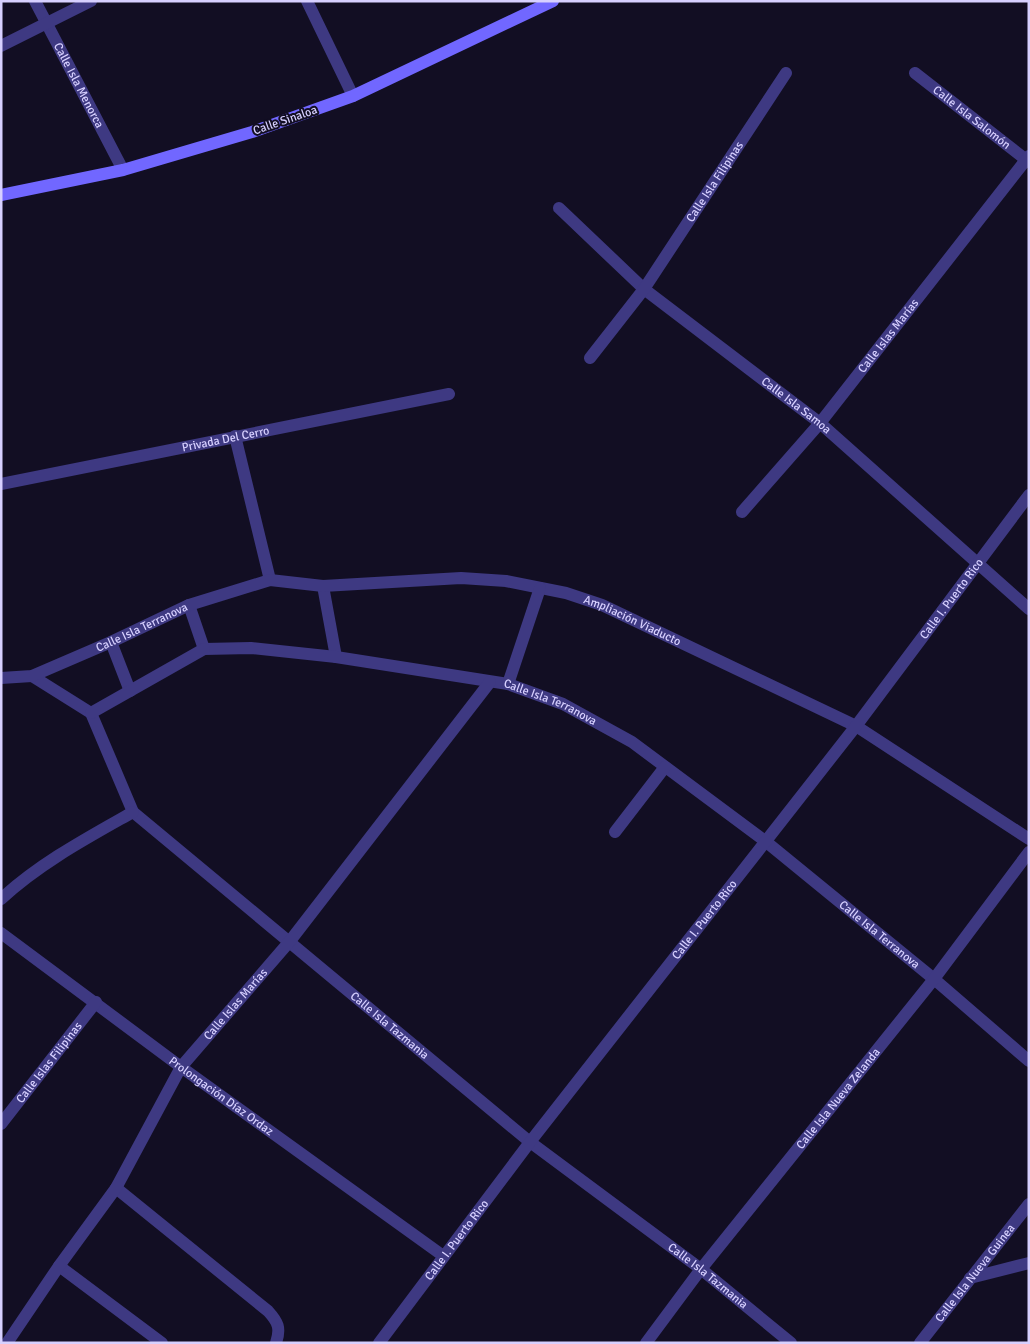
<svg xmlns="http://www.w3.org/2000/svg" width="1030" height="1344" font-family="Signika,sans-serif">
  <rect width="100%" height="100%" fill="#120e23"/>
  <g fill="none" stroke-linecap="round" stroke-linejoin="round">
    <g stroke="#3e3982" stroke-width="12">
      <path id="s1" d="M35,1l88,169"/>
      <path d="M307,1l46,95"/>
      <path d="M1,46l90,-45"/>
      <path id="s2" d="M915,73l114,89"/>
      <path id="s3" d="M559,208l85,81 176,134 209,186"/>
      <path id="s4" d="M590,358l54,-69 142,-216"/>
      <path d="M235,436l35,144"/>
      <path id="s5" d="M1,484l448,-90"/>
      <path id="s6" d="M742,512l78,-89 209,-267"/>
      <path d="M323,586l13,71"/>
      <path id="s7" d="M189,605l15,44 47,-1 85,9 172,27 55,20 69,38 133,99 169,138 95,82"/>
      <path d="M111,642l19,49"/>
      <path id="s8" d="M32,676l59,37 42,99 397,330 171,127 90,74"/>
      <path id="s9" d="M1,678l31,-2 79,-34 78,-37 81,-25 53,6 138,-8 45,3 60,12 36,12 254,121 173,113"/>
      <path d="M508,684l32,-96"/>
      <path d="M91,713l113,-64"/>
      <path d="M615,832l50,-65"/>
      <path d="M1,899c39,-36 86,-61 132,-87"/>
      <path id="s10" d="M1,933l180,134 261,188"/>
      <path id="s11" d="M1,1124l95,-122"/>
      <path d="M116,1188l152,123c10,11 13,17 8,32"/>
      <path d="M59,1266l103,77"/>
      <path d="M970,1278l59,-15"/>
      <path id="s12" d="M7,1343l52,-77 57,-78 65,-121 109,-126 200,-259"/>
      <path id="s13" d="M379,1343l151,-201 326,-416 173,-231"/>
      <path id="s14" d="M646,1343l55,-74 233,-290 95,-127"/>
      <path id="s15" d="M920,1343l109,-139"/>
    </g>
    <path stroke="#7167ff" stroke-width="12" d="M1,195l122,-25 129,-38 101,-36 200,-95"/>
  </g>
  <g text-anchor="middle" stroke-width="4" stroke-linejoin="round" paint-order="stroke">
    <g font-size="12" fill="#d7d0ff" stroke="#120e23">
      <text dy="4" stroke="none"><textPath href="#s1" startOffset="95">Calle Isla Menorca</textPath></text>
      <text dy="4" stroke="none"><textPath href="#s2" startOffset="72">Calle Isla Salomón</textPath></text>
      <text transform="translate(285 120) rotate(-19)" y="4">Calle Sinaloa</text>
      <text dy="4" stroke="none"><textPath href="#s4" startOffset="216">Calle Isla Filipinas</textPath></text>
      <text dy="4" stroke="none"><textPath href="#s6" startOffset="229">Calle Islas Marías</textPath></text>
      <text dy="4" stroke="none"><textPath href="#s3" startOffset="309">Calle Isla Samoa</textPath></text>
      <text dy="4" stroke="none"><textPath href="#s5" startOffset="229">Privada Del Cerro</textPath></text>
      <text dy="4" stroke="none"><textPath href="#s13" startOffset="939">Calle I. Puerto Rico</textPath></text>
      <text dy="4" stroke="none"><textPath href="#s9" startOffset="658">Ampliación Viaducto</textPath></text>
      <text dy="4" stroke="none"><textPath href="#s9" startOffset="151">Calle Isla Terranova</textPath></text>
      <text dy="4" stroke="none"><textPath href="#s7" startOffset="399">Calle Isla Terranova</textPath></text>
      <text dy="4" stroke="none"><textPath href="#s13" startOffset="534">Calle I. Puerto Rico</textPath></text>
      <text dy="4" stroke="none"><textPath href="#s7" startOffset="804">Calle Isla Terranova</textPath></text>
      <text dy="4" stroke="none"><textPath href="#s12" startOffset="410">Calle Islas Marías</textPath></text>
      <text dy="4" stroke="none"><textPath href="#s8" startOffset="511">Calle Isla Tazmania</textPath></text>
      <text dy="4" stroke="none"><textPath href="#s11" startOffset="78">Calle Islas Filipinas</textPath></text>
      <text dy="4" stroke="none"><textPath href="#s10" startOffset="274">Prolongación Díaz Ordaz</textPath></text>
      <text dy="4" stroke="none"><textPath href="#s14" startOffset="311">Calle Isla Nueva Zelanda</textPath></text>
      <text dy="4" stroke="none"><textPath href="#s13" startOffset="129">Calle I. Puerto Rico</textPath></text>
      <text dy="4" stroke="none"><textPath href="#s15" startOffset="89">Calle Isla Nueva Guinea</textPath></text>
      <text dy="4" stroke="none"><textPath href="#s8" startOffset="916">Calle Isla Tazmania</textPath></text>
    </g>
  </g>
  <rect width="1030" height="1344" fill="none" stroke="#d7d0ff" stroke-width="5"/>
</svg>
